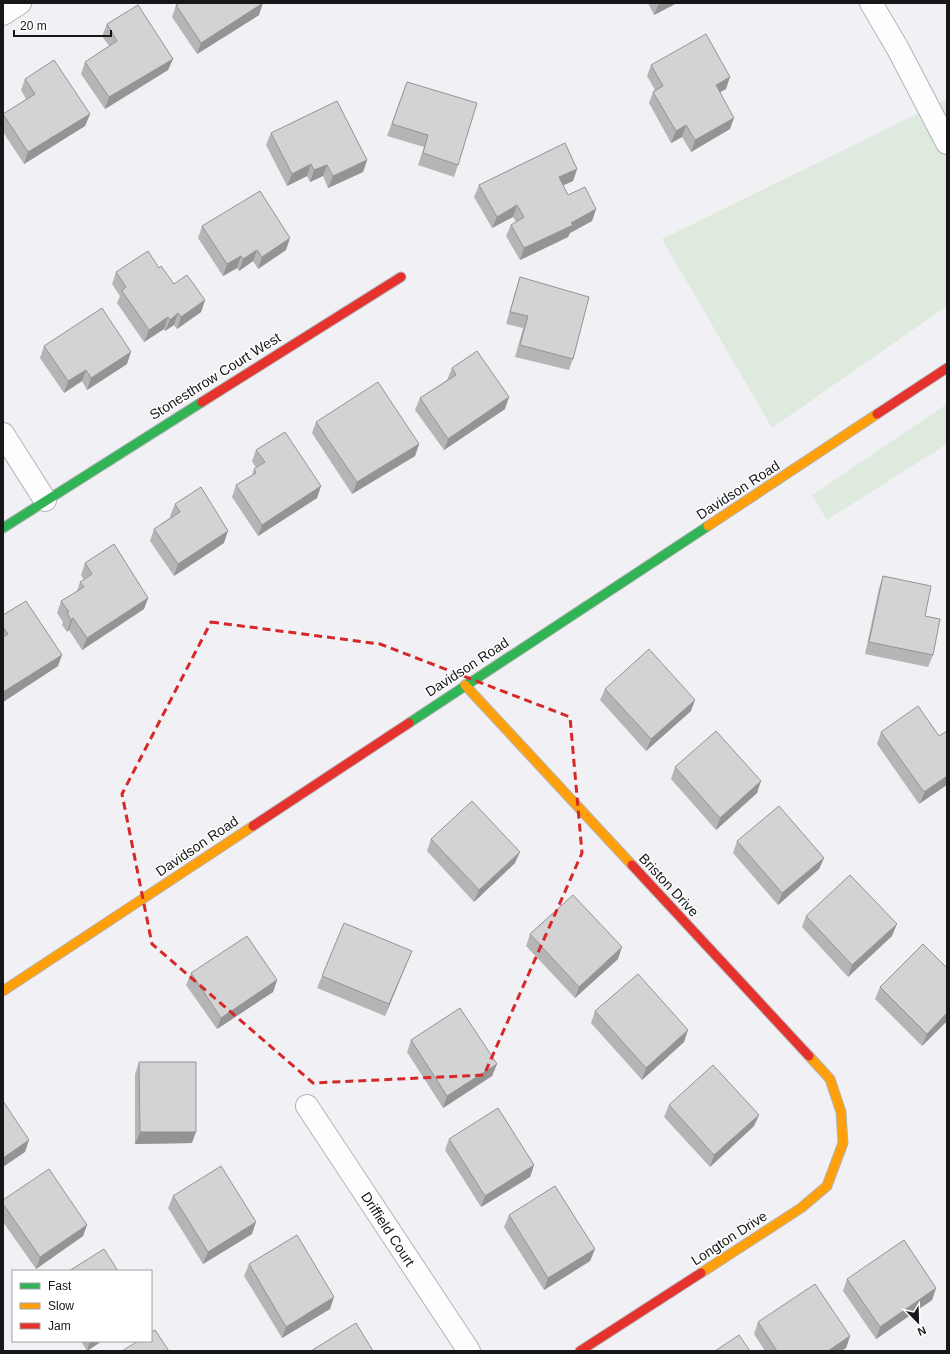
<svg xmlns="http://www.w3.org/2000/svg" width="950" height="1354" font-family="Helvetica,sans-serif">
  <rect width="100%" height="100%" fill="#f1f1f5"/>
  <path fill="#dfeadf" d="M947,99v207l-175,122 -110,-189z
    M947,404v40l-120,76 -15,-25z"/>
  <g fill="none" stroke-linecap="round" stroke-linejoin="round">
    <g stroke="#b4b4b7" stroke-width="24">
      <path id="street" d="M871,3l27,46 49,94
        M3,14l17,-11
        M3,434l42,66
        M307,1106l162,245"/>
    </g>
    <g stroke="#b4b4b7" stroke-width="11">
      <path id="fast" d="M3,528l199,-126
        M409,723l299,-197"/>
    </g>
    <g stroke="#b4b4b7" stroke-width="11">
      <path id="slow" d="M708,526l169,-112
        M465,685l167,180
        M3,991l250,-165
        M701,1273l100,-65 26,-22 16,-43 -2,-31 -11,-33 -21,-23"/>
    </g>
    <g stroke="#b4b4b7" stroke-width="11">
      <path id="jam" d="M202,402l199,-125
        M877,414l70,-46
        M253,826l156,-103
        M632,865l177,191
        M580,1351l121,-78"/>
    </g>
    <use href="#street" stroke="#fdfdfe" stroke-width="22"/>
    <use href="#fast" stroke="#30b455" stroke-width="9"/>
    <use href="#slow" stroke="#ff9f0a" stroke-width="9"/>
    <use href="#jam" stroke="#e5322d" stroke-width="9"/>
  </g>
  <path fill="#b6b5b6" d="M648,3h29l-23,12z
    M176,5l83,10 -62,39 -25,-37z
    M107,24l66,35 -5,11 -63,39 -24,-35 4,-12 24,-16 -7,-10z
    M651,65l75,24 -6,3 10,37 -39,23 -9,-15 -11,6 -22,-40 4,-11 2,-2 -8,-14z
    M25,79l65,35 -5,12 -61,38 -21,-32v-17l23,-16 -5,-9z
    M407,82l51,83 -4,12 -36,-12 6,-18 -37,-11z
    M271,133l96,27 -4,12 -35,16 -5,-12 -13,6 -3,-6 -20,10 -21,-41z
    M577,169l-4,12 -10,4 5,10 28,14 -4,12 -22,12 -2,4 -48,23 -14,-24 5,-11 5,-3 -3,-5 -21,11 -18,-31 5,-12z
    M202,226l84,24 -28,19 -5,-8 -14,10 -2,-3 -14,8 -25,-38z
    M116,272l58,12 31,16 -4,12 -24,17 -3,-4 -9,6 -1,-2 -20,13 -27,-39 3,-7 -8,-12z
    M520,277l53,82 -4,11 -54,-13 8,-29 -17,-4 10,-35z
    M44,346l83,18 -40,26 -5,-9 -18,12 -24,-35z
    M452,368l53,41 -61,41 -29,-40 5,-12 27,-18z
    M316,422l103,22 -4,12 -63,38 -40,-61z
    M256,450l65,36 -4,12 -59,38 -26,-39 4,-12 16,-10 2,-6 2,-1 -4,-7z
    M175,504l49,39 -50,33 -24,-35 4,-12 17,-12 -1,-1z
    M85,563l63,35 -4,11 -62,41 -13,-20 -2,2 -5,-7 1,-3 -6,-9 4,-12 16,-10 3,-9 4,-2 -3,-5z
    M883,576l42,40 8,39 -5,12 -63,-13 14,-66z
    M3,615l55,51 -55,36z
    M605,689l86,22 -45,40 -46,-51z
    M947,731l-28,73 -42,-60 4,-12 58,4z
    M675,767l82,26 -41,37 -45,-51z
    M431,839l84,24 -41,39 -47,-51z
    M737,841l87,17 -5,11 -41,36 -45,-52z
    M806,916l86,20 -44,41 -46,-50z
    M530,934l88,25 -43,39 -49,-52z
    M407,963l-22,53 -68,-28 5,-12z
    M947,968v53l-25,25 -47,-47 5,-12z
    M191,973l86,7 -4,12 -56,37 -31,-44z
    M595,1011l89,31 -42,38 -51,-57z
    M411,1040l86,24 -5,12 -49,32 -36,-56z
    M139,1062l53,81 -57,1v-70z
    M669,1105l90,10 -5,11 -44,41 -46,-50z
    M449,1139l85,26 -4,12 -49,30 -36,-57z
    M173,1196l79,38 -49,30 -35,-56z
    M3,1200l84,25 -4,11 -47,33 -33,-47z
    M509,1215l86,34 -5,12 -46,29 -40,-63z
    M249,1264l81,45 -48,29 -38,-62z
    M847,1279l89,9 -4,12 -56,39 -33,-48z
    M758,1322l92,14 -4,12 -5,3h-76l-11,-17z
    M81,1341h21l-15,10z"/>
  <path fill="#949494" d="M263,3l-4,12 -62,39 4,-11z
    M659,3h18l-23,12z
    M173,59l-5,11 -63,39 4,-12z
    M730,77l-4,12 -15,8 5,-12z
    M90,114l-5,12 -61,38 4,-12z
    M734,118l-4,11 -39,23 4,-12z
    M686,125l-4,12 -11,6 5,-12z
    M367,160l-4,12 -35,16 5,-12z
    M311,164l-4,12 -20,10 5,-12z
    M327,165l-4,11 -13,6 4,-12z
    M577,169l-4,12 -18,8 4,-12z
    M517,205l-4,12 -21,11 5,-11z
    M596,209l-4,12 -22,12 -2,4 -48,23 4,-12 47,-25z
    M290,238l-4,12 -28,19 4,-12z
    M257,250l-4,11 -14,10 4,-12z
    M241,256l-4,12 -14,8 4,-12z
    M205,300l-4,12 -24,17 4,-12z
    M178,313l-4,12 -9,6 5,-11z
    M168,317l-4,12 -20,13 5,-12z
    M131,352l-4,12 -40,26 4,-12z
    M86,370l-4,11 -18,12 4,-12z
    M509,397l-4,12 -61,41 4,-11z
    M419,444l-4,12 -63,38 5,-12z
    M321,486l-4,12 -59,38 4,-11z
    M228,531l-4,12 -50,33 4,-12z
    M148,598l-4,11 -62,41 5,-12z
    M73,618l-4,12 -2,2 4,-12z
    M62,655l-4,11 -55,36v-10z
    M695,700l-4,11 -45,40 5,-12z
    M947,776v9l-28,19 5,-12z
    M761,781l-4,12 -41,37 4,-12z
    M520,852l-5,11 -41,39 5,-12z
    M824,858l-5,11 -41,36 4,-12z
    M897,924l-5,12 -44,41 4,-12z
    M622,947l-4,12 -43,39 4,-11z
    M412,951l-5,12 -22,53 4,-12z
    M277,980l-4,12 -56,37 4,-11z
    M947,1013v8l-25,25 5,-12z
    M688,1030l-4,12 -42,38 4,-12z
    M497,1064l-5,12 -49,32 4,-12z
    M759,1115l-5,11 -44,41 4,-12z
    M140,1132h56l-4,11 -57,1z
    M29,1140l-4,12 -22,15v-9z
    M534,1165l-4,12 -49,30 4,-11z
    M256,1222l-4,12 -49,30 5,-12z
    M87,1225l-4,11 -47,33 4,-12z
    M595,1249l-5,12 -46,29 4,-12z
    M936,1288l-4,12 -56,39 4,-12z
    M334,1297l-4,12 -48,29 4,-11z
    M850,1336l-4,12 -5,3h-13z
    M90,1341h12l-15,10z"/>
  <path fill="#d4d3d4" stroke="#949494" d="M180,3h83l-62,40 -25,-38z
    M138,5l35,54 -64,38 -24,-35 32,-21 -10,-17z
    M706,34l24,43 -14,8 18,33 -39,22 -9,-15 -10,6 -23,-39 10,-6 -12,-21z
    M54,60l36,54 -62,38 -25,-38 32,-20 -10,-15z
    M407,82l70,21 -19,62 -35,-12 5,-18 -36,-11z
    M337,101l30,59 -34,16 -6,-11 -13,5 -3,-6 -19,10 -21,-41z
    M565,143l12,26 -18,8 9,18 17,-8 11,22 -25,14 2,2 -49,23 -13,-23 13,-8 -7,-12 -20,12 -18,-32z
    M260,191l30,47 -28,19 -5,-7 -14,9 -2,-3 -14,8 -25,-38z
    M148,251l11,17 2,-2 13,18 13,-9 18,25 -24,17 -3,-4 -8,7 -2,-3 -19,13 -27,-39 4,-4 -10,-15z
    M520,277l69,20 -16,62 -53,-14 8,-29 -18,-4z
    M102,308l29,44 -40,26 -5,-8 -18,11 -24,-35z
    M477,351l32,46 -61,42 -28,-41 36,-23 -4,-7z
    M378,382l41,62 -62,38 -41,-60z
    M285,432l36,54 -59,39 -26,-40 20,-12 -2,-4 11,-7 -9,-12z
    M201,487l27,44 -50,33 -24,-35 26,-17 -5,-8z
    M114,544l34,54 -61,40 -14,-20 -2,2 -4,-7 2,-1 -8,-11 23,-14 -4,-5 12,-8 -7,-11z
    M883,576l48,10 -6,30 15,3 -7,36 -64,-13z
    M26,601l36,54 -59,37v-55l5,-3 -5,-7v-12z
    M649,649l46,51 -44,39 -46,-50z
    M918,706l21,30 8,-5v45l-23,16 -43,-60z
    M716,731l45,50 -41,37 -45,-51z
    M472,801l48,51 -41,38 -48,-51z
    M779,806l45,52 -42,35 -45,-52z
    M850,875l47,49 -45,41 -46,-49z
    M573,895l49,52 -43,40 -49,-53z
    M344,923l68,28 -23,53 -67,-28z
    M247,936l30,44 -56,38 -30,-45z
    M923,944l24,24v45l-20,21 -47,-47z
    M638,974l50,56 -42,38 -51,-57z
    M460,1008l37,56 -50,32 -36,-56z
    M139,1062h57v70h-56z
    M713,1065l46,50 -45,40 -45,-50z
    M3,1101l26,39 -26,18z
    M498,1108l36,57 -49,31 -36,-57z
    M221,1166l35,56 -48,30 -35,-56z
    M49,1169l38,56 -47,32 -37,-53v-4z
    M555,1186l40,63 -47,29 -39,-63z
    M297,1235l37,62 -48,30 -37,-63z
    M904,1240l32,48 -56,39 -33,-48z
    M104,1249l14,22h-49z
    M815,1284l35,52 -22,15h-51l-19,-29z
    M356,1323l17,28h-62z
    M155,1330l14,21h-47l16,-10h13v-9z
    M739,1335l11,16h-35z"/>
  <path fill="none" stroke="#d62828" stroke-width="3" stroke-dasharray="8 5" stroke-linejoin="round" d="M211,622l169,22 190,73 12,136 -98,222 -171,8 -161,-139 -30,-150z"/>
  <g text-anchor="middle" stroke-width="3" stroke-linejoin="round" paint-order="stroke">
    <g font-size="14" fill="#171719" stroke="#fff">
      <text transform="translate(215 376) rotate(-32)" y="5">Stonesthrow Court West</text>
      <text transform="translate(738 490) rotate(-33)" y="5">Davidson Road</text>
      <text transform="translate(467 667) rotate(-33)" y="5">Davidson Road</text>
      <text transform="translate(197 846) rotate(-34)" y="5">Davidson Road</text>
      <text transform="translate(669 885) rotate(47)" y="5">Briston Drive</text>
      <text transform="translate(388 1229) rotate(57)" y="5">Driffield Court</text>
      <text transform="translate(729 1238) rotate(-33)" y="5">Longton Drive</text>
    </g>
  </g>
  <rect width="950" height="1354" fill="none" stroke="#171719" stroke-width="8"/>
  <rect x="12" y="1270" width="140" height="72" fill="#ffffff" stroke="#a2a2a3"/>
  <rect x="20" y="1283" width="20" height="6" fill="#30b455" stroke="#a2a2a3"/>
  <text x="48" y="1290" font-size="12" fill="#171719">Fast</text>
  <rect x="20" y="1303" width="20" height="6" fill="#ff9f0a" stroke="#a2a2a3"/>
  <text x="48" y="1310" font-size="12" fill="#171719">Slow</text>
  <rect x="20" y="1323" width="20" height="6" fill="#e5322d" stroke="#a2a2a3"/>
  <text x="48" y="1330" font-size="12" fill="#171719">Jam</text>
  <g transform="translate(918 1322) rotate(157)" stroke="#ffffff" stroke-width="3" paint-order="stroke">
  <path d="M0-3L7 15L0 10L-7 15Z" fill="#171719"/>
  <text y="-6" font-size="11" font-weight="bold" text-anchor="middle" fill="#171719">N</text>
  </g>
  <path d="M14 30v6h97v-6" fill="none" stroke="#171719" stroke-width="2"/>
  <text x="20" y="30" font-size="12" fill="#171719" stroke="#ffffff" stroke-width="3" paint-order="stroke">20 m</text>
</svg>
